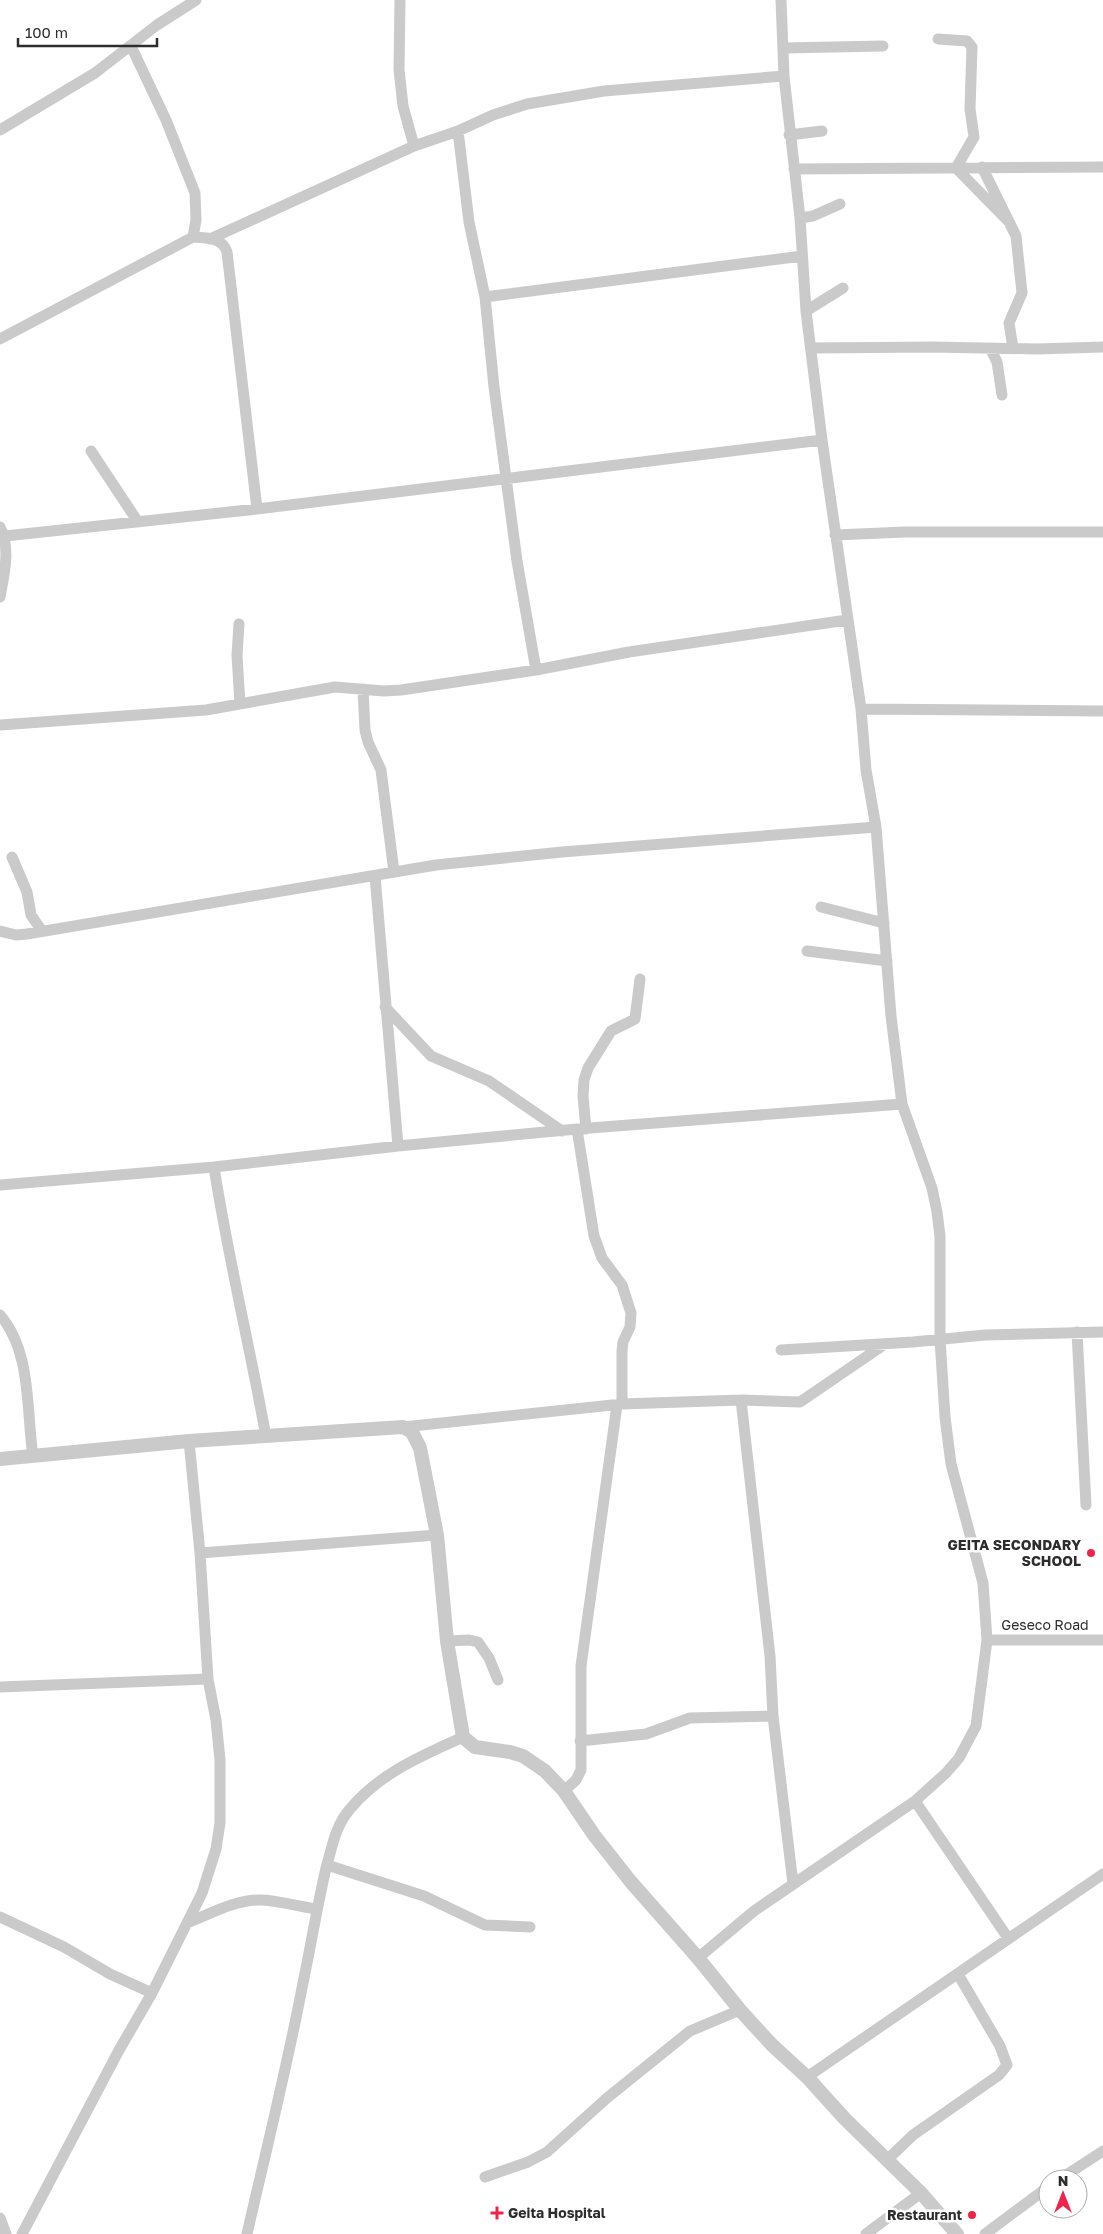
<svg xmlns="http://www.w3.org/2000/svg" width="1103" height="2234" font-family="'Golos Text',sans-serif">
  <rect width="100%" height="100%" fill="#fff"/>
  <g fill="none" stroke-linecap="round" stroke-linejoin="round">
    <path stroke="#cacaca" stroke-width="11" d="M400,0l-1,70 4,36 11,40
      M938,39l29,2 5,6 -2,62 4,28 -18,31 54,55
      M784,48l99,-2
      M0,130l95,-57 62,-48 39,-25
      M789,135l33,-4
      M982,167l34,69 6,57 -13,30 4,25
      M794,169l309,-2
      M800,218l13,-2 27,-12
      M193,237c13,1 29,0 34,15l30,257
      M210,239l204,-93 44,-15
      M485,297l317,-41
      M806,311l37,-23
      M0,339l193,-102 3,-17 -1,-27 -29,-73 -35,-74
      M811,348l122,-1 104,2 66,-2
      M990,348l7,14 5,33
      M91,451l47,71
      M0,527c11,21 4,48 0,70
      M835,535l70,-3h198
      M5,536l252,-27 565,-69
      M239,624l-2,31 3,49
      M536,670l-19,-109 -23,-174 -9,-90 -16,-75 -11,-91 35,-16 34,-11 77,-13 180,-15
      M363,689l2,41 3,12 13,28 13,102
      M861,709l242,2
      M0,725l206,-15 129,-23 49,4 17,-1 135,-20 93,-18 218,-32
      M12,857l15,35 4,23 11,16
      M375,876l23,270
      M821,907l63,16
      M0,931l16,4 11,-1 409,-69 126,-13 314,-25
      M807,951l80,10
      M385,1007l46,49 58,25 73,50
      M577,1129l17,107 8,22 20,27 9,28 -1,14 -7,15 -1,9v53
      M586,1129l-3,-33 1,-16 4,-12 23,-37 24,-12 5,-40
      M214,1167c14,91 36,180 52,270
      M0,1185l214,-18 184,-21 179,-17 325,-25
      M0,1315c32,37 26,95 33,141
      M1077,1332l9,173
      M781,1350l132,-8 72,-7 118,-3
      M741,1400l29,256 3,60 20,168
      M403,1427l219,-23 119,-4 59,2 85,-58
      M200,1553l237,-18
      M987,1640h116
      M447,1641l22,-1 9,2 11,16 9,22
      M0,1687l208,-8
      M580,1741l66,-7 44,-16 83,-2
      M564,1791l12,-11 5,-10v-104l36,-261
      M915,1801l93,137
      M327,1865l97,31 61,29 45,2
      M0,1917l64,30 46,27 42,19
      M187,1923c23,-9 49,-24 75,-23 17,1 36,6 54,9
      M698,1958l56,-47 161,-110 31,-28 13,-15 17,-32 11,-86 -4,-57 -32,-119 -6,-47 -5,-78v-103l-3,-24 -5,-24 -30,-84 -11,-88 -15,-189 -10,-57 -5,-61 -39,-269 -16,-129 -6,-93 -16,-142 -3,-76
      M807,2077l296,-203
      M887,2160l26,-25 86,-60 8,-10 -7,-19 -42,-72
      M485,2177l43,-15 19,-10 60,-54 83,-67 50,-21
      M1060,2179l43,-28
      M0,2218l6,16
      M22,2234l96,-182 34,-59 50,-100 14,-44 4,-26v-63l-4,-40 -8,-41 -8,-126 -11,-112
      M247,2234c19,-83 40,-167 56,-251 8,-38 14,-76 23,-115 6,-20 9,-42 24,-59 30,-36 71,-53 113,-72
      M866,2234l55,-41
      M985,2234l63,-47"/>
    <path stroke="#cacaca" stroke-width="14" d="M0,1459l189,-18 214,-14 9,5 8,16 17,87 10,106 16,96 12,10 35,5 13,4 22,15 19,20 30,44 37,47 67,76 42,52 32,35 35,32 38,42 76,74 36,41"/>
  </g>
  <g fill="#f0234b" stroke="#fff" stroke-width="2">
    <circle cx="1091" cy="1553" r="5"/>
    <path d="M494.5 2205.5h5v5h5v5h-5v5h-5v-5h-5v-5h5z"/>
    <circle cx="972" cy="2215" r="5"/>
  </g>
  <g text-anchor="middle" stroke-width="5" stroke-linejoin="round" paint-order="stroke">
    <g font-size="14" font-weight="bold" fill="#2d2d2d" stroke="#fff" text-anchor="end">
      <text x="1081" y="1550">GEITA SECONDARY<tspan x="1081" dy="16">SCHOOL</tspan></text>
      <text x="508" y="2218" text-anchor="start">Geita Hospital</text>
      <text x="962" y="2220">Restaurant</text>
    </g>
    <g font-size="14" fill="#2d2d2d" stroke="#fff">
      <text x="1045" y="1630">Geseco Road</text>
    </g>
  </g>
  <g transform="translate(1063 2194)"><circle r="24" fill="#ffffff" stroke="#ababab"/>
  <path d="M0-4L9 19L0 12L-9 19Z" fill="#f0234b"/>
  <text y="-8" font-size="14" font-weight="bold" text-anchor="middle" fill="#2d2d2d">N</text>
  </g>
  <path d="M18 38v8h139v-8" fill="none" stroke="#2d2d2d" stroke-width="2.5"/>
  <text x="25" y="38" font-size="15" fill="#2d2d2d" stroke="#ffffff" stroke-width="4" paint-order="stroke">100 m</text>
</svg>
